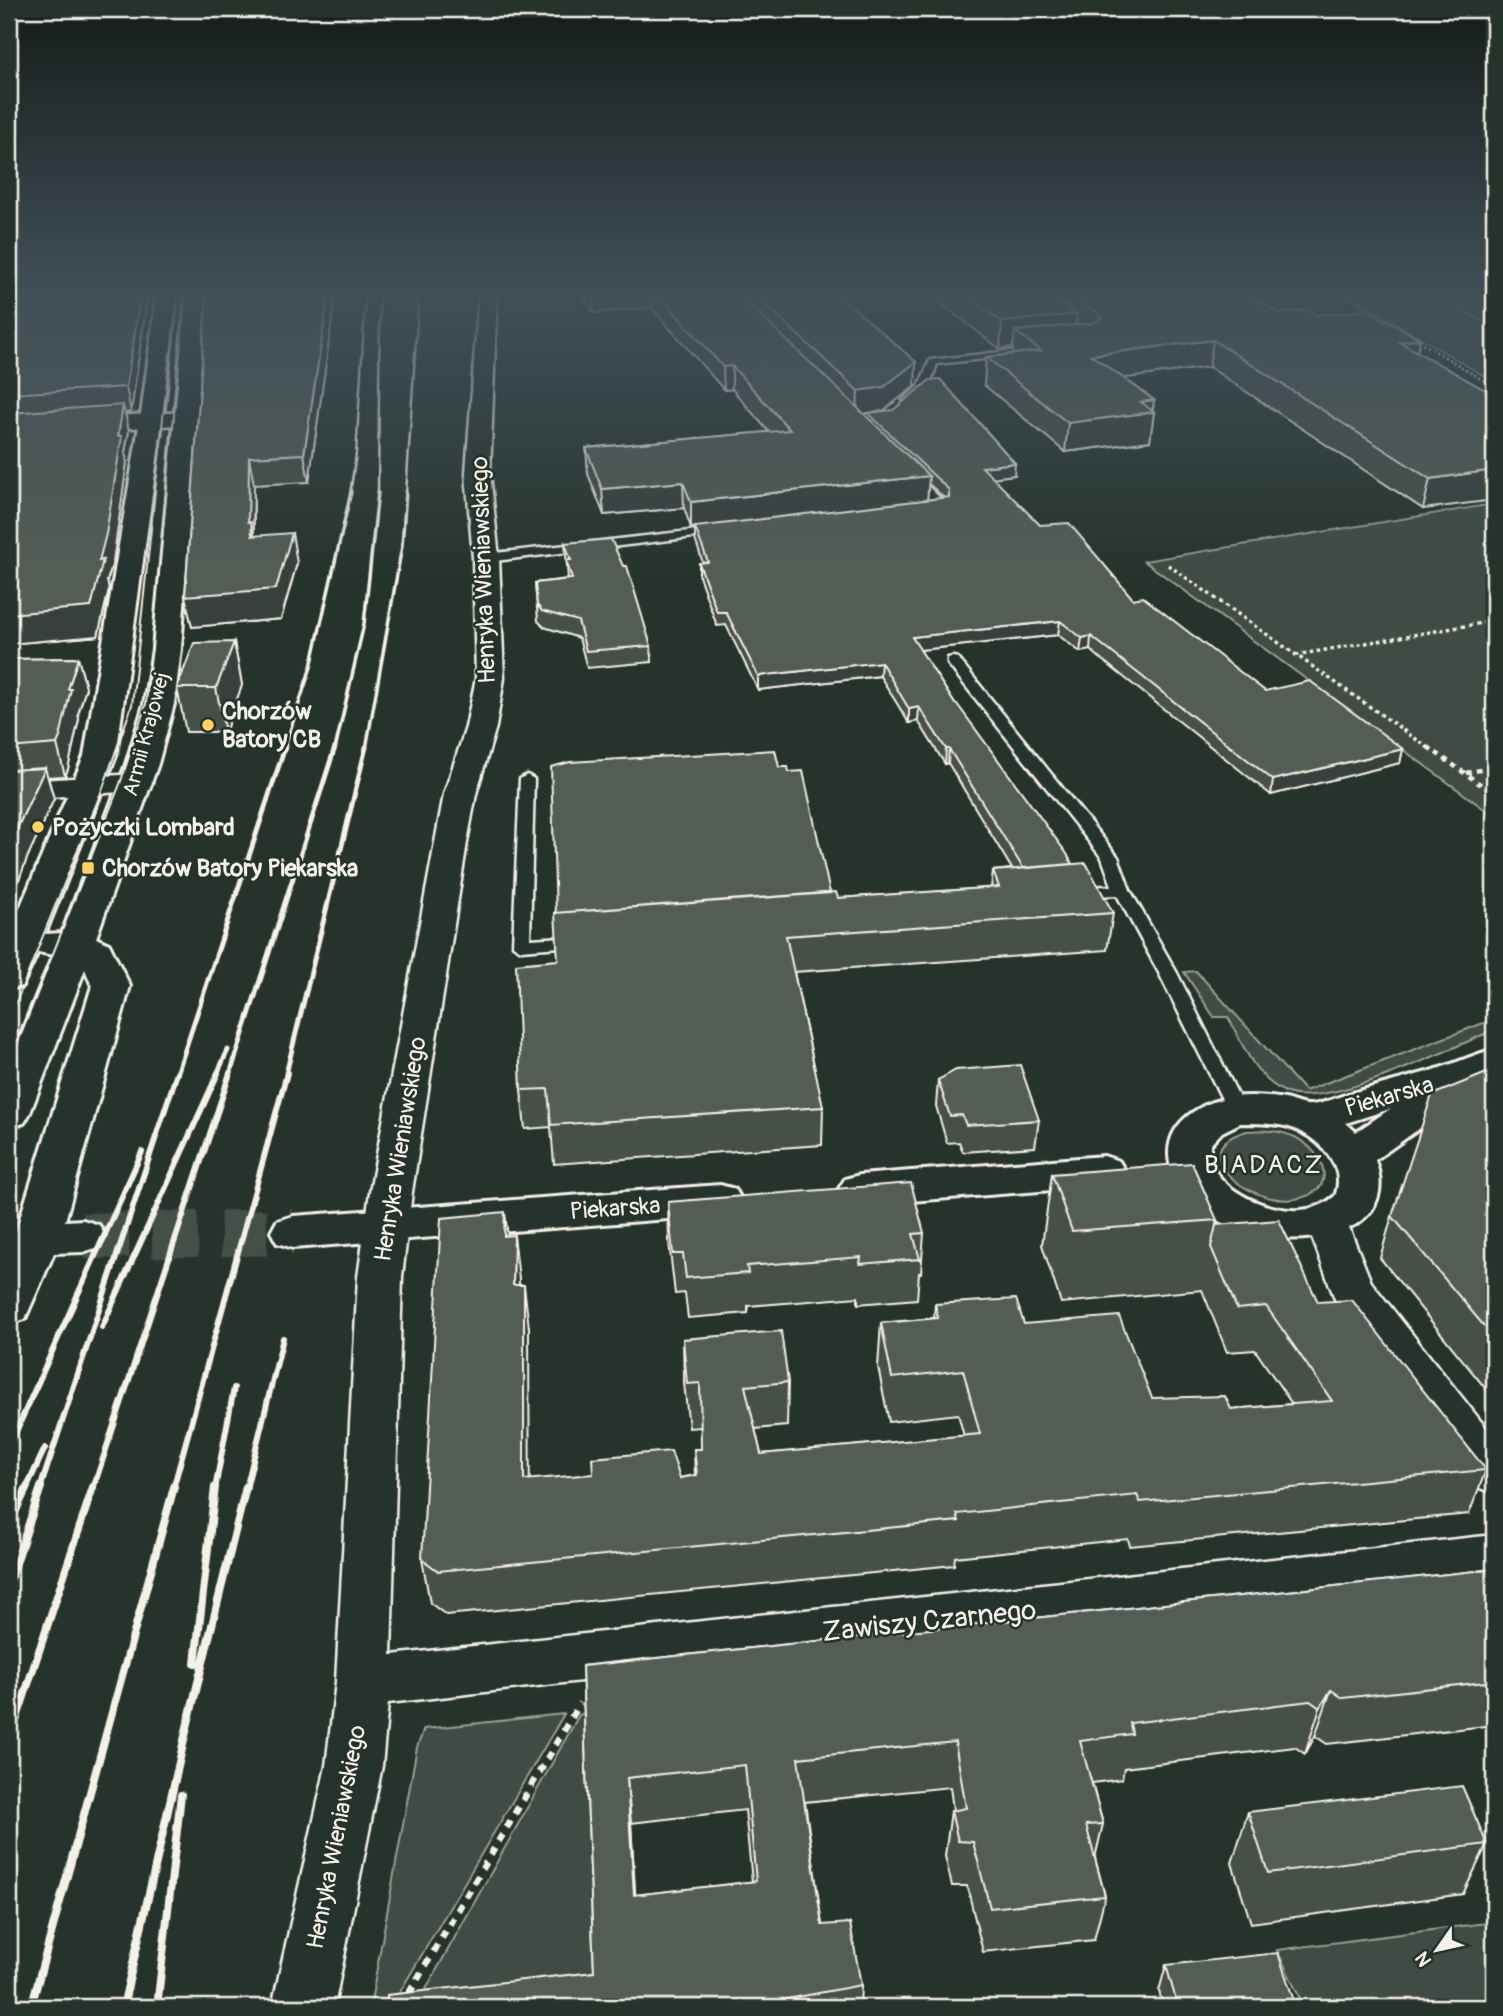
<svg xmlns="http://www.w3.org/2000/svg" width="1503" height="2016" font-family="Pangolin,sans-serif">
  <rect width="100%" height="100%" fill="#26332d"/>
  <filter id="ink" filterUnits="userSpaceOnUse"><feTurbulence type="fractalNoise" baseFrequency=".0143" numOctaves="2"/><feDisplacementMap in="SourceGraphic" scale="14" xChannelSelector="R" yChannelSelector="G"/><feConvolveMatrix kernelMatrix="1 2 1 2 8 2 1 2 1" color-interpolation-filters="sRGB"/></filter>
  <g filter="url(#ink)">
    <path fill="#414b45" stroke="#9a9e96" stroke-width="2" d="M1344,292h150v90z
      M1494,504v312l-350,-255z
      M1196,971l109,120 189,-72v11c-41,17 -169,81 -209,62 -30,-14 -42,-47 -57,-75h-14l-30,-45z
      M1247,1131c17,-1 32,-1 48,6 31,16 45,55 0,62 -48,7 -114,-50 -48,-68z
      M586,1712l12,284 -182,11 163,-292z
      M564,1714l-173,293h-21l47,-260 7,-18z
      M1494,1922v85h-190l-27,-57z"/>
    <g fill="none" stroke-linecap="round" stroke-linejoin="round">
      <path stroke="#455049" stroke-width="46" stroke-dasharray="46 23" stroke-linecap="butt" d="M83,1236l210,-4"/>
      <g stroke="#f4f1e8" stroke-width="5">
        <path id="service" d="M1036,348l5,3 -2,2 -102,11 -8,23 -17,15 -9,-2 16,-14 11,-26z
          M908,475h8l30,29v4h-8l-30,-29z
          M716,528l6,4 -2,2 -234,28 -6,-4 6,-4z
          M953,657l5,1 160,199 12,33 47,83 68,136 -2,4h-14l-70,-140 -42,-78 -41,2 -8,-5 8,-5 36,-1 -10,-28 -154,-194v-6z
          M527,775l7,4 -4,160 50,-3 6,1 2,4 -2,4 -65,5 -8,-5 7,-166z"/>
      </g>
      <g stroke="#f4f1e8" stroke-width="5">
        <path id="minor" d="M479,292h18l-7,181 9,85 5,120 -8,49 -20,67 -9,48 -55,350 -10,85 -11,378 1103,-120v42l-1106,126 -6,63 -48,241h-62l54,-241 10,-84 22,-405 12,-85 74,-398 22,-67 10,-49 -3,-120 -7,-85z
          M185,412l8,2 3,5 -3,5 -184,12v-14z
          M136,774l11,2 5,7 -5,7 -138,10v-18z
          M1327,1206l15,4 29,72 123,156v55l-17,-6 -142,-188 -29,-78 6,-11z"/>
      </g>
      <g stroke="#f4f1e8" stroke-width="6">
        <path id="tertiary" d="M157,292h20l-13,116 -48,348 -71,178 17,-1 64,-169 18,-60 9,-55 33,-357h20l-25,357 -7,55 -16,60 -62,174 13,6 21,42 -65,235 18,-1 16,5 6,11 -6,11 -16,5 -29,1 -29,66 -16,5v-70l83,-268 -7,-17 -55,144 -6,10 -15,4v-64l44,-108 -15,-3 -16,34 -13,3v-55l75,-178 58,-348z
          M1494,1049v28l-28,10 1,3 -6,9 -86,61c13,35 -2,62 -38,72 -38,11 -72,8 -109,-7 -45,-17 -87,-77 -35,-113 27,-19 61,-18 92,-13 8,2 18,7 26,6 13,-1 28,-9 41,-12 27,-8 55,-15 82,-23 20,-6 39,-15 60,-21zM1390,1109l-34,23 -10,-9zM1240,1123c16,0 33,0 49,4 27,8 59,38 46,69 -4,3 -9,7 -14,9 -31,15 -87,-5 -105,-33 -6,-8 -6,-17 -6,-27l12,-13z
          M1104,1156l15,5 6,10 -6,10 -15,5 -244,19 -15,-4 -7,-11 7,-11 15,-4z
          M720,1185l15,4 7,11 -7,11 -15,4 -427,33 -16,-5 -6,-11 6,-11 16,-5z"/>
      </g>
      <path stroke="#f4f1e8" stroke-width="2.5" stroke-dasharray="2.5 2.5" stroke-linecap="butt" d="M1340,292l43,27
        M1433,292l61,36
        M1414,338l80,49"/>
      <path stroke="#f4f1e8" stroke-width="3.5" stroke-dasharray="3.5 3.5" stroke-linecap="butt" d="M1168,565l262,184
        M1296,655l198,-34"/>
      <path stroke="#f4f1e8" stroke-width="4.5" stroke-dasharray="5 5" stroke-linecap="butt" d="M1428,747l66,47
        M1466,773l28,-6"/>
      <path stroke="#f4f1e8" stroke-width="7" stroke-dasharray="8 8" stroke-linecap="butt" d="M401,2007l179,-304"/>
      <use href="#service" fill="#26332d" fill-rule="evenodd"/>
      <use href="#minor" fill="#26332d" fill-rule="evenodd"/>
      <use href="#tertiary" fill="#26332d" fill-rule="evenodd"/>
      <path stroke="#f4f1e8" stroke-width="2" d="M9,1020l95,-235 28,-80 38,-352
        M9,1065l111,-281 26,-80 40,-412"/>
      <path stroke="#f4f1e8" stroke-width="2.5" d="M350,494l6,-40 10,-162
        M378,494l2,-202
        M406,494l13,-202"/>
      <path stroke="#f4f1e8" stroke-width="3.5" d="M284,749l27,-82 40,-175
        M335,749l29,-125 14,-132
        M366,749l36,-203 4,-54"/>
      <path stroke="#f4f1e8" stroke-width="5" d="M177,1074l108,-327
        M217,1074l11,-24
        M230,1074l105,-327
        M286,1074l80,-327"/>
      <path stroke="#f4f1e8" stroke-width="6" d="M102,1327l116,-254
        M9,1447l133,-295
        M26,1489l19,-41
        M40,1489l137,-416
        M93,1489l137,-416
        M173,1489l114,-416
        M215,1489l19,-101
        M246,1489l37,-151"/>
      <path stroke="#f4f1e8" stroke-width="8" d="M9,1525l18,-38
        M9,1584l32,-97
        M195,1663l20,-176
        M9,1742l84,-255
        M31,2007l143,-520
        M123,2007l65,-284 58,-236
        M157,2007l24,-212"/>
    </g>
    <path fill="#474f49" stroke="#f4f1e8" stroke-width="2" fill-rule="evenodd" d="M9,292h139l-17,120 -6,1 4,18 -4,21 2,10 -14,100 -6,19 2,8 -11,47 -89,8z
      M207,292h129l-27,190 -55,3v51l43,27 -16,56 -89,8 -7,-31z
      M578,292h257l81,70 -1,24 -32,25 131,64 -22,3 48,47 93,74 132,92 138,58 -3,14 -129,32 -181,-145 -10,2 -22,-17 -138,15 35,54 117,160 41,49 -6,37 -313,22 29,135 -1,38 -268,19 -3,-37 -26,2 -4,-39 37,-130 221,-193 10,5 41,121 8,5 153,-10 2,-17 19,-2 -64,-106 -3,1 -27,-43 -9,2 -29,-47 -122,14 -32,-65 -9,1 -18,-50v-13h4l-8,-24v-11h-4l-7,-20 -80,7 -16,-41 -2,-26 183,-16 -37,-43 -8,1 -73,-83 -57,6zM928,483l16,15 -17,2z
      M926,292h316l37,21 38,2 100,38 77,42 -71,114 -214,-142 -86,11 31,22 -1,11 1,1 -4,29 -85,11 -81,-67 2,-28 27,-3v-7l-13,2z
      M565,543l86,103 1,16 -65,6 -8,-30 -35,-11 -6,-6 -3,-38 33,-4z
      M234,642l8,43 -17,47h-39l-9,-44z
      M78,658l8,30 -8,26 1,5 -11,50 -3,7 -17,1 6,22 -26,57 -19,50v-247z
      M938,1080l101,40 -4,27 -72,5 -4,-10 -12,1 -11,-37z
      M1052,1174l165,46 -1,5 102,77 168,168 -17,44 -339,32 -2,-7 -173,18 -1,8 -508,50 -16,-12 -8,-44 85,-323 12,43 -1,6 11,43v152l151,-2 15,-3 -1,-26h7v-22l-12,1 -5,-45 -1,-44 105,43 -1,44 -32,3 6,25 203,-18 -6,-22 -69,8 -11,-55 3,-44 53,-5 1,-14 89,20 128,74 79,11 61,-5 -37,-54 -28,2 -25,-62 -141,13 -19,-58z
      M668,1202l256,31 -3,40h-2l-2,26 -59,5v-7l-110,9v7l-60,5 -3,-25 -10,1 -6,-52z
      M1494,1211v188l-114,-141 12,-42 93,-1z
      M1494,1569v156l-167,19 -12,-8 -10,18 -10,-7 -171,21 -2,11 -30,4 11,41 -8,34 10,38 -11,44 -111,12 -16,-66h-15l-7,-30 6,-45 2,-1 -3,-23 -145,15 17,123 39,60 -1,22h-473l207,-35 -12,-306zM745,1810l7,72 -117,13 -4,-72z
      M1248,1812l239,32 -24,50 -212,29 -19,-60z
      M1166,1965l130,42h-133l-4,-16z"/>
    <path fill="#39403c" stroke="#f4f1e8" stroke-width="2" d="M141,292h7l-17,120 -5,-25z
      M329,292h7l-27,190 -5,-28z
      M593,292h57l1,15 -57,6z
      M1077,314l-3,26 -59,-9 -2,16 -13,2 2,-27z
      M1420,339l-6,28 -14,-25z
      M1213,340l-4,27 -121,16 3,-28z
      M916,362l-1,24 -32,25 -26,4 1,-24z
      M732,366v23l-8,1 -1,-23z
      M1154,400l-2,12h2l-4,29 -85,11 3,-29 73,-21z
      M123,405l6,26 -4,21 2,10 -14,100 -6,19 2,8 -11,47 -89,8v-30l109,-178z
      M249,457l5,28 -1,48 4,18 -9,-29z
      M1015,463l-1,12 -33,4 1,-12z
      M1494,470v30l-71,9 7,-30z
      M929,476l-2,26 -236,26v-26z
      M683,482l1,26 -80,7 -2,-26z
      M292,533l5,30 -16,56 -89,8 -7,-31z
      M1060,621l-2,14 -147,16 1,-14z
      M1091,636l-1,14 -10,2 2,-14z
      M234,642l8,43 -17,47 -9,-44z
      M78,658l8,30 -8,26 1,5 -11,50 -3,7 -8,-32 11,-55z
      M881,662l-1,14 -122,14v-14z
      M919,707l-1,14 -9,2v-14z
      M946,749h3l-1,14 -3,1z
      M1403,749l-3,14 -129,32 2,-15z
      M45,768l9,31 -26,57 -19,50v-58l10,-24z
      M505,1212l5,44 -6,-20z
      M514,1235l5,44 -1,50 -5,-44z
      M524,1285l5,43 1,196 -6,-44z
      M1331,1690l-16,46 -10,18 15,-46z
      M627,1778l4,45 7,116 -4,-44z"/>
    <path fill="#525c55" stroke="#f4f1e8" stroke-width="2" fill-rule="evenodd" d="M9,292h132l-15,95 -117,7z
      M207,292h122l-25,162 -55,3 -1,65h3l1,14 40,-3 -16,56 -91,7z
      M656,292h80l193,184 -238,26 -8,-20 -81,7 -16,-41 204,-18 -58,-64 -9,1z
      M752,292h83l81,70 -32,25 -26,4z
      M962,292h83l32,22 -75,8z
      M1065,292h177l37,21 29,-3 9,5 51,-5 52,29 -20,3 94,53v75l-64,9 -217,-139 -122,15 63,45 -13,2 13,10 -86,11 -82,-66 55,-6 -26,-20 78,-8 8,-5 -1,-3z
      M940,379l75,84 -33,4 58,58 29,-2 64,76 10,-2 122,94 45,-10 93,68 -130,31 -182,-144 -9,2 -22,-17 -148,16 43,67h2l110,150 5,10 -49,4 -74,-119h-3l-27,-42 -10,2 -28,-47 -123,14 -32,-64h-9l-18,-49 9,-1 -13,-35 254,-30v-7l-81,-77 25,-3 37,-30z
      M123,405l-5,31h4l-4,24 -12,74 -7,27 4,-1 -12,47 -82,7v-201z
      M611,539l12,27h4l24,80 -65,5 -8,-30 -36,-10 -5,-6 -2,-22 37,-4 -6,-19h5l-6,-17z
      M234,642l-18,46h-39l17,-45z
      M78,658l-10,31h3l-11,48 -3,7 -48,4v-89z
      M775,750l4,17h9l1,5 14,-1 27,122 -274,20 -5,-146 19,-5z
      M45,768l-26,56 -10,24v-78z
      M1086,863l27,50 -327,23 37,171 -272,18 -3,-36 -27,1 -5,-126 42,-4 -3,-47 281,-21 2,6 161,-11 -6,-16z
      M1020,1065l19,55 -73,5 -4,-10 -12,1 -12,-36 18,-10z
      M1494,1070v113l-9,32 9,-4v127l-102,-122 40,-121z
      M1192,1163l25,57 -145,11 -20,-57z
      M911,1183l13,50 -11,1 7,25 -60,5 1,-7 -114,9 1,7 -62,5 -3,-24h-10l-5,-52z
      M505,1212l-1,24 10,-1 -1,50h11v195l69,-6 -1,-16 79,-7 9,27 17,-3 -3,-26h7l-1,-66 -13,1 -4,-45 98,-8 7,51 -43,4 16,68 219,-20 -17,-64 -71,8 -11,-55 57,-5 -3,-14 81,-5 8,25 95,-8 33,82 73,-2 6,13 101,-8 -66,-95 -29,3 -26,-62 5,-22 63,-5 39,82 34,-2 134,170 -346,32 -3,-7 -180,19 2,7 -521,50 -16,-12 19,-341z
      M1494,1569v112l-151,17 -12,-8 -11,18 -10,-7 -180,22 2,11 -52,7 23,83 -17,1 19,71 -115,12 -17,-66 -15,-1 -7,-30 15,-3 -11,-66 -157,16 24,167 28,-2 11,62 -74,14 1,8h-41v-5l-37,5h-323v-12l207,-23 -12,-306zM745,1765l11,116 -122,14 -7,-117z
      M1462,1786l25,58 -219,29 -20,-61z
      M1278,1953l18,54h-118l-12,-42z"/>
  </g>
  <linearGradient id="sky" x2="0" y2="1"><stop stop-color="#151c19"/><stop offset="0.51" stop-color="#415057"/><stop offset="1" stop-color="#415057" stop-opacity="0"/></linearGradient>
  <rect width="1503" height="575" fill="url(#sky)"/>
  <g fill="#ffd166" stroke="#26332d" stroke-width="2.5">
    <circle cx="208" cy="725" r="7"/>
    <circle cx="38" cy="827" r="7"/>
    <rect x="81" y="861" width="14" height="14" rx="3.5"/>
  </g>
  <g text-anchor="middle" stroke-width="5" stroke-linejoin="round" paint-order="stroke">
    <g font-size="21" fill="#f4f1e8" stroke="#26332d">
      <text transform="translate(146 734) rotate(-75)" y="7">Armii Krajowej</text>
    </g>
    <g font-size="24" fill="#f4f1e8" stroke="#26332d">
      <text transform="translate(483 570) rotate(-92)" y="8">Henryka Wieniawskiego</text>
      <text transform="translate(1389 1096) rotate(-16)" y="8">Piekarska</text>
      <text transform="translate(400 1149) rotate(-81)" y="8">Henryka Wieniawskiego</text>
      <text transform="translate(615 1208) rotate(-4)" y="8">Piekarska</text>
      <text transform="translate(336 1837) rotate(-79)" y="8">Henryka Wieniawskiego</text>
    </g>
    <g font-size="24" font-weight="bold" fill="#f4f1e8" stroke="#26332d" text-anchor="start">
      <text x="222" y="719">Chorzów<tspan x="222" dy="28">Batory CB</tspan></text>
      <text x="52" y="835">Pożyczki Lombard</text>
      <text x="102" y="876">Chorzów Batory Piekarska</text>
    </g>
    <g font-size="26" letter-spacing="2" fill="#f4f1e8" stroke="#26332d">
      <text x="1264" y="1173">BIADACZ</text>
    </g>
    <g font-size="28" fill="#f4f1e8" stroke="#26332d">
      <text transform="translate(929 1620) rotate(-6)" y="10">Zawiszy Czarnego</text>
    </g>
  </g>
  <rect width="1503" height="2016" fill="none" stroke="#26332d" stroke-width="35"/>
  <rect x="18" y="18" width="1468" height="1981" fill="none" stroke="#f4f1e8" stroke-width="2.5" filter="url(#ink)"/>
  <g transform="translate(1437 1950) rotate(236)" stroke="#26332d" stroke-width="5" paint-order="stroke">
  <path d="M0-5L12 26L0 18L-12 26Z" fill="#f4f1e8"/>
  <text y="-10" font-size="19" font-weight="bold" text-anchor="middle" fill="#f4f1e8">N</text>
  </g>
</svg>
